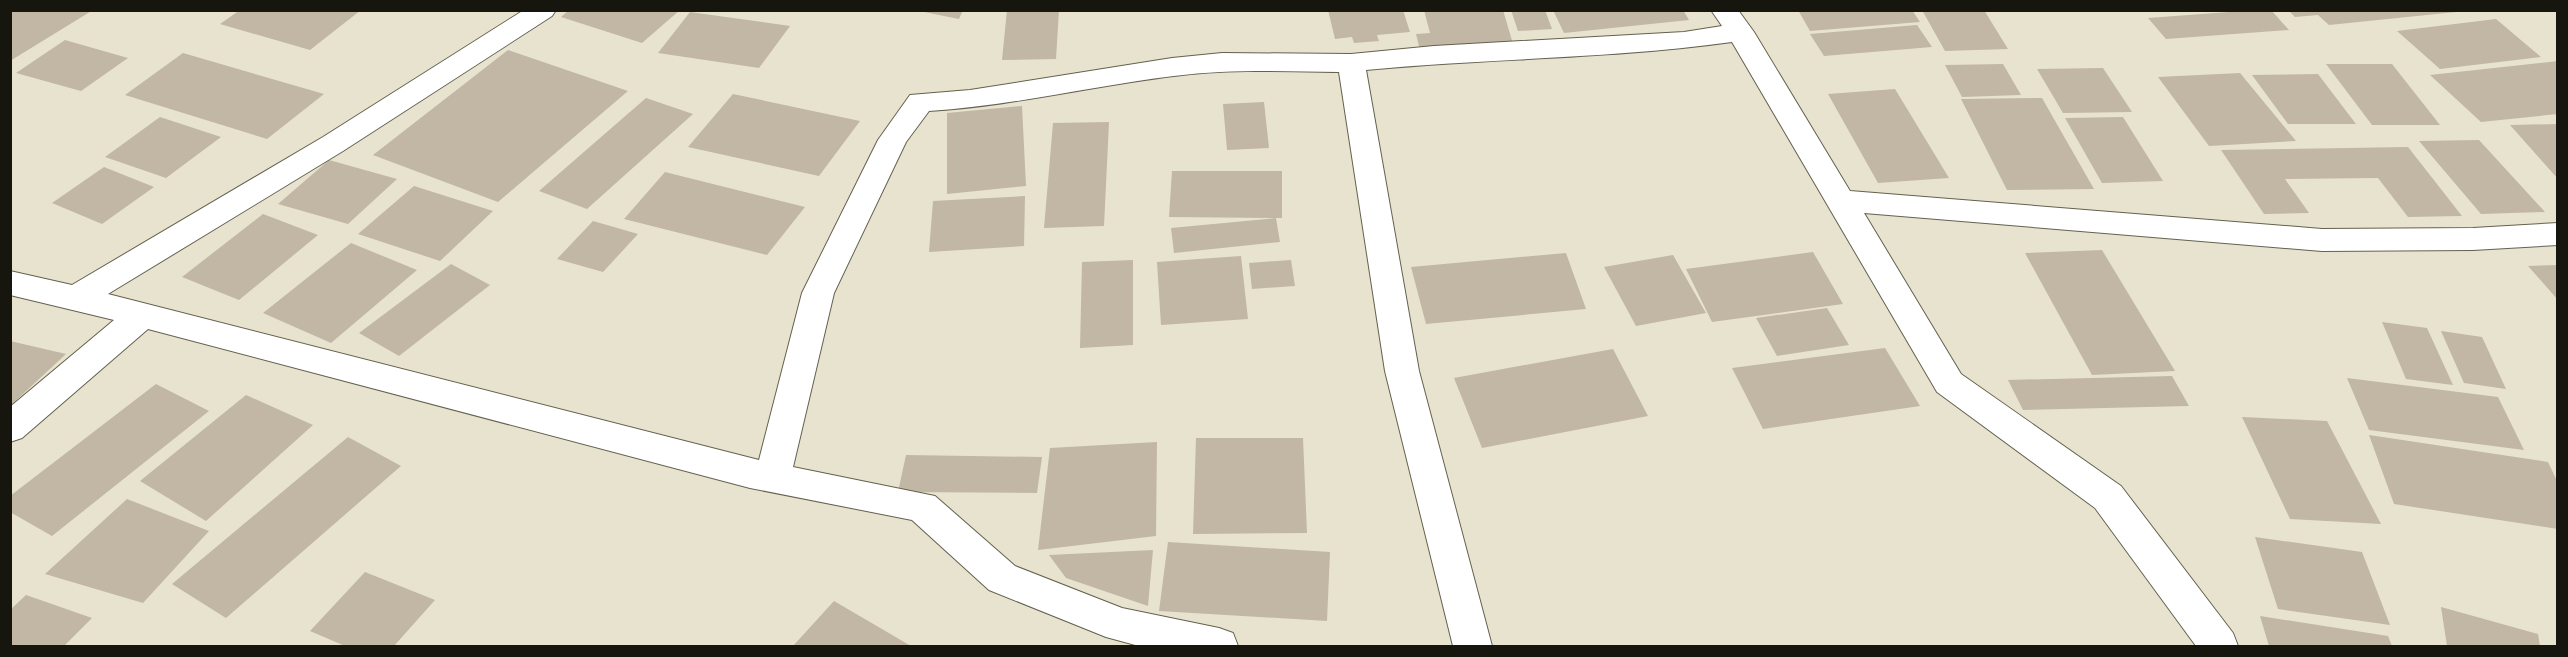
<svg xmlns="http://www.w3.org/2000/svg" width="2568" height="657" font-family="'Nunito Sans',sans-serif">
  <rect width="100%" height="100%" fill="#e7e3cf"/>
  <path fill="#c2b6a5" d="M10,10h83l-83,51z
    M240,10h121l-51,40 -90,-26z
    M569,10h111l-38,33 -81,-26z
    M914,10h49l-4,9z
    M1007,10h52l-3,49 -54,1z
    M1328,10h75l7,22 -33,3 2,6 -25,2 -2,-6 -17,2z
    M1424,10h79l10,34 -93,6 -4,-16 14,-1z
    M1511,10h34l7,19 -34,2z
    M1553,10h130l6,10 -125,13z
    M1798,10h114l8,12 -110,9z
    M1922,10h62l24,39 -63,2z
    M2256,10h15l18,20 -123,9 -18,-21z
    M2288,10h168v2l-127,13 -11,-10 -23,2z
    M690,12l100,14 -31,42 -101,-15z
    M2496,19l45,38 -101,12 -43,-38z
    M1917,25l15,22 -108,9 -14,-22z
    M65,40l63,18 -47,33 -65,-18z
    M508,50l120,41 -130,111 -125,-47z
    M183,53l141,41 -57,45 -142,-44z
    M2558,61v53l-77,8 -51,-47z
    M2003,64l18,31 -59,2 -17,-32z
    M2326,64h66l48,61h-68z
    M2103,68l29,44 -69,1 -26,-44z
    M2240,73l56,68 -87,5 -51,-69z
    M2318,74l38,50h-68l-36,-49z
    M1895,89l54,89 -71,5 -50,-89z
    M733,94l127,27 -41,55 -131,-29z
    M646,98l47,16 -106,95 -48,-18z
    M2042,98l52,91 -87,1 -46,-91z
    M1264,102l5,46 -42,2 -4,-46z
    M1022,106l4,80 -79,8v-81z
    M160,117l61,20 -55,41 -61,-21z
    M2123,117l40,64 -61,2 -37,-65z
    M1109,122l-5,104 -60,2 9,-105z
    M2558,124v55l-48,-54z
    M2479,140l66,72 -64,2 -62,-73z
    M2408,147l54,69 -54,1 -30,-39 -93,1 24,34 -45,1 -43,-64z
    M329,160l68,19 -49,45 -70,-20z
    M104,167l50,20 -52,37 -50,-21z
    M1172,171h110v47l-113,-1z
    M665,172l140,35 -38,48 -143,-36z
    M414,186l79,25 -53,50 -82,-27z
    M1025,196l-1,50 -95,6 4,-51z
    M263,214l55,21 -79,65 -57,-23z
    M1276,218l4,24 -106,11 -3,-25z
    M593,221l45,13 -35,38 -46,-13z
    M351,243l66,27 -86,73 -68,-30z
    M2102,250l73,121 -83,4 -67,-122z
    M1813,252l30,52 -131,18 -26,-53z
    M1566,253l20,56 -160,15 -15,-57z
    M1673,255l33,58 -70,13 -32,-59z
    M1241,256l7,63 -87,6 -4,-63z
    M1133,260v85l-53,3 2,-86z
    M1291,260l4,26 -43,3 -3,-26z
    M451,264l39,21 -91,71 -40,-23z
    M2558,265v35l-30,-34z
    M1827,308l22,37 -72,11 -21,-38z
    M2382,322l45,6 26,57 -47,-6z
    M2441,331l41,6 24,52 -42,-6z
    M10,341l56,13 -56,52z
    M1885,348l35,58 -157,23 -31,-61z
    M1613,349l35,67 -166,32 -28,-70z
    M2172,376l17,30 -166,4 -15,-30z
    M2347,378l151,19 26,53 -155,-20z
    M156,384l53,27 -157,125 -42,-24v-16z
    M246,395l67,30 -107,96 -66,-40z
    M2242,417l85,4 54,103 -91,-5z
    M2369,435l179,27 10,21v46l-164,-25z
    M348,437l53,29 -175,152 -54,-34z
    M1196,438h107l4,95 -114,1z
    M1157,442l-1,94 -118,14 12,-102z
    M906,455l136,2 -5,36 -139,-1z
    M127,499l82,32 -66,72 -98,-29z
    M2255,537l107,15 28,73 -112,-16z
    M1168,542l162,10 -3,69 -168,-10z
    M1153,550l-5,56 -82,-28 -17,-23z
    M365,572l70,28 -41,46h-49l-35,-15z
    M26,595l66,23 -28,28h-54v-36z
    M834,601l77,45h-118z
    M2441,607l97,27 2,12h-93z
    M2260,616l128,20 4,10h-123z"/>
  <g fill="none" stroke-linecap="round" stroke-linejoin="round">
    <g stroke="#64614f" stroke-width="2">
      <path id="minor" d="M524,10h32l-4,6 -209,135 -235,143 651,166 43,-167 76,-153 32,-45 60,-5 202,-32 50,-5 129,1 83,-8 250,-14 38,-6 -11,-16h27l16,22 96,159 472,38 151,-1 85,-5v22l-85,5 -151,1 -458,-38 97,161 160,112 112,147 5,13h-42l-101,-138 -158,-116 -205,-350c-121,17 -244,16 -366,28l53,301 73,275h-39l-68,-275 -46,-299c-56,-1 -111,-3 -165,4 -82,10 -163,30 -245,35l-23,31 -72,151 -41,174 142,29 80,70 107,42 97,20 14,5 5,13h-99l-33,-9 -117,-47 -77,-70 -162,-32 -602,-159 -126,109 -12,4v-35l104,-87 -104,-25v-24l62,14 251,-148z"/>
    </g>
    <use href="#minor" fill="#fff" fill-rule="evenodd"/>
  </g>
  <rect width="2568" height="657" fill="none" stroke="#16150e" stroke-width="24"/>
</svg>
